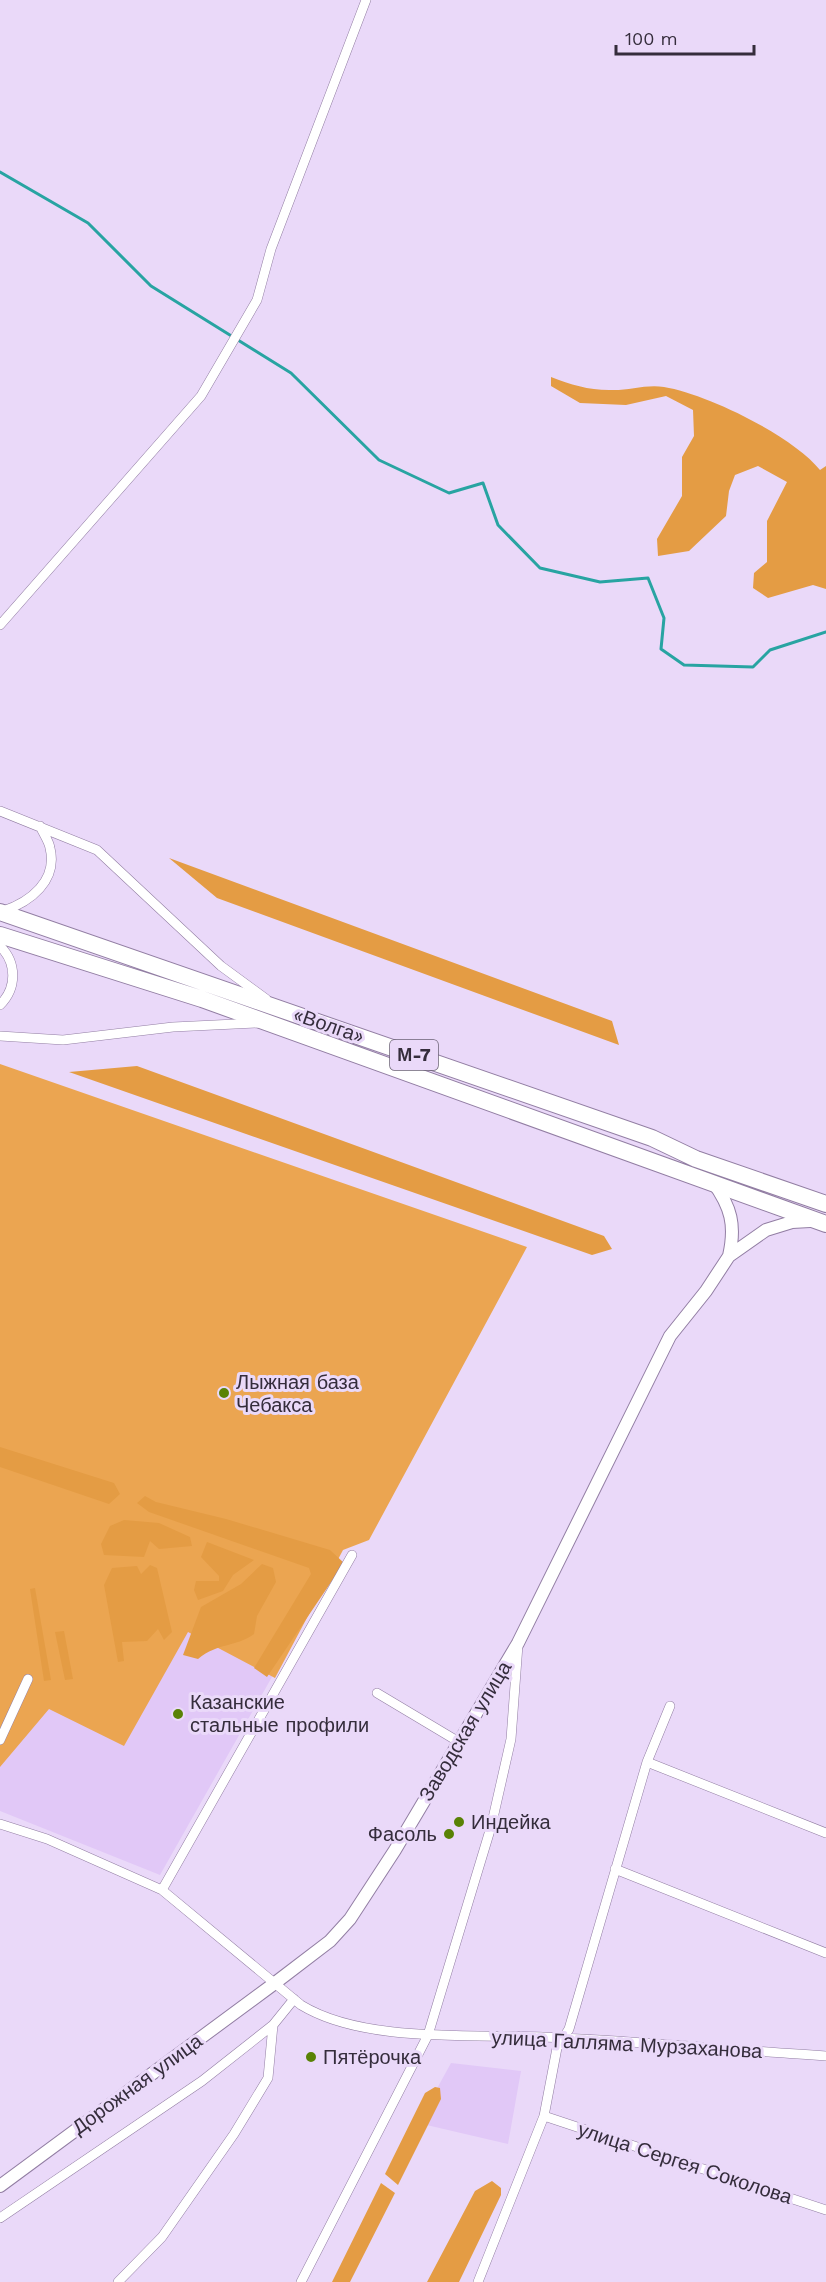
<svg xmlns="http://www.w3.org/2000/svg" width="826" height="2282" font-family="'Work Sans',sans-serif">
  <rect width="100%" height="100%" fill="#ead9f9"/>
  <path fill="#e1c8f7" d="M29,1575l187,56 61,37 -117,207 -160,-64v-50z
    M451,2063l70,8 -13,73 -90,-21z"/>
  <path fill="#eba551" d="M0,1064l527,183 -158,293 -26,10 -68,128 -87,-46 -64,114 -75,-37 -49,58z"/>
  <path fill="#e49c44" d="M551,377c21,8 40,14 63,13 16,0 34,-6 50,-3 43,7 129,49 156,83l6,-4v123l-13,-4 -45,13 -15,-10 1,-15 13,-11v-41l20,-39 -29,-16 -23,9 -6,16 -3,25 -37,35 -31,5 -1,-17 25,-43v-39l12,-21 -1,-26 -27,-14 -40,9 -46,-2 -29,-17z
    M169,858l443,163 7,24 -402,-147z
    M137,1066l467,170 8,13 -20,6 -523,-183z
    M0,1447l114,36 6,11 -11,10 -109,-37z
    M145,1496l11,6 70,17 104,31 14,13 -77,114 -13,-9 57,-94 -2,-6 -160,-56 -12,-9z
    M124,1520l35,3 31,14 2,9 -33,3 -9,-8 -6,16 -40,-2 -3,-11 9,-18z
    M207,1542l47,18 -21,15 -10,16 -25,9 -4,-10 2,-9h23v-5l-18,-19z
    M262,1564l11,4 3,14 -19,34 -3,18c-20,14 -35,8 -56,25l-15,-4 18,-48 40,-23z
    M150,1565l7,3 15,64 -8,8 -6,-11 -11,12 -25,1 2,19 -6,1 -14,-77 8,-17 25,-2 4,8z
    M35,1588l16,92 -7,1 -14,-92z
    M64,1631l9,48 -8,1 -10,-48z
    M435,2087l5,1 1,11 -43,86 -13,-11 40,-81z
    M492,2181l9,7v7l-42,87h-32l48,-91z
    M381,2183l14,10 -45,89h-18z"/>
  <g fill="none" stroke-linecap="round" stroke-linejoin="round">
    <path stroke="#28a4a2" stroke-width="3" d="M0,172l88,51 63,63 140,87 88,87 70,33 34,-10 15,42 42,43 60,14 48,-4 16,40 -3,31 23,16 69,2 17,-17 56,-18"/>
    <g stroke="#927ea3" stroke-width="10">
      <path id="minor" d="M0,625l201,-229 56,-96 14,-51 95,-249
        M0,811l97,39 124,116 45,33
        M3,911c27,-9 55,-30 47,-63 -1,-7 -7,-15 -10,-22
        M0,946c17,17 17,42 0,59
        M0,1036l63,4 110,-13 85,-4
        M377,1693l82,49
        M0,1740l28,-61
        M647,1762l179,71
        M0,1824l47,15 115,51 139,115c62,38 171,29 242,32 94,4 189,13 283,19
        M615,1869l211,84
        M162,1890l190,-335
        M544,2116l282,94
        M0,2218l202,-137 71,-56 21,-26
        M118,2282l44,-45 72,-103 34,-56 5,-53
        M301,2282l127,-247 63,-208 20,-88 7,-94
        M478,2282l66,-166 13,-68 12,-19 78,-267 23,-56"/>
    </g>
    <g stroke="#927ea3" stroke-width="14">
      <path id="tertiary" d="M713,1182c18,25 23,43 16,74
        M0,2186l275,-203 55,-42 20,-22 45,-69 123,-207 152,-307 36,-45 23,-35 37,-26 26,-8 18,-1"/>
    </g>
    <g stroke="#927ea3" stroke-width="18">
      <path id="trunk" d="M0,912l652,226 44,21 130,45
        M0,935l202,64 624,225"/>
    </g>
    <use href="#minor" stroke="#fff" stroke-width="9"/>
    <use href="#tertiary" stroke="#fff" stroke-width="12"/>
    <use href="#trunk" stroke="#fff" stroke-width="16"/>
  </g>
  <g fill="#598205" stroke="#ead9f9" stroke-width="2">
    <circle cx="224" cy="1393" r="6"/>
    <circle cx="178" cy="1714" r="6"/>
    <circle cx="459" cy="1822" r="6"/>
    <circle cx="449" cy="1834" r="6"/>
    <circle cx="311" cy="2057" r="6"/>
  </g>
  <g text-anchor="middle" stroke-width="6" stroke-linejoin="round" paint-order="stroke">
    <rect fill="#ead9f9" stroke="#6b6175" stroke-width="1.5" x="390" y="1040" width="48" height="30" rx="4.5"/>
    <g font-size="18" font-weight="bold" fill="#352d3c">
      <text x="414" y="1061">М-7</text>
    </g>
    <g font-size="20" fill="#352d3c" stroke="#ead9f9">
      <text transform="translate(329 1025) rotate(19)" y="7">«Волга»</text>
      <text transform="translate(465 1731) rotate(-59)" y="7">Заводская улица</text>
      <text transform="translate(627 2044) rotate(3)" y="7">улица Галляма Мурзаханова</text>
      <text transform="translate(137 2084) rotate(-36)" y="7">Дорожная улица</text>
      <text transform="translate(685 2163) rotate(18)" y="7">улица Сергея Соколова</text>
    </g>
    <g font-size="20" fill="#352d3c" stroke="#ead9f9" text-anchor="start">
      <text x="236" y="1389">Лыжная база<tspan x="236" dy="23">Чебакса</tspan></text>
      <text x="190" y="1709">Казанские<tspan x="190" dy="23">стальные профили</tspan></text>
      <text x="471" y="1829">Индейка</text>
      <text x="437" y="1841" text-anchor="end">Фасоль</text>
      <text x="323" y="2064">Пятёрочка</text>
    </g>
  </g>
  <path d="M616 45v9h138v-9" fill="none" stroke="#352d3c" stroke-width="3"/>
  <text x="625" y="45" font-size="18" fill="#352d3c" stroke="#ead9f9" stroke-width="4.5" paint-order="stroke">100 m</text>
</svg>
